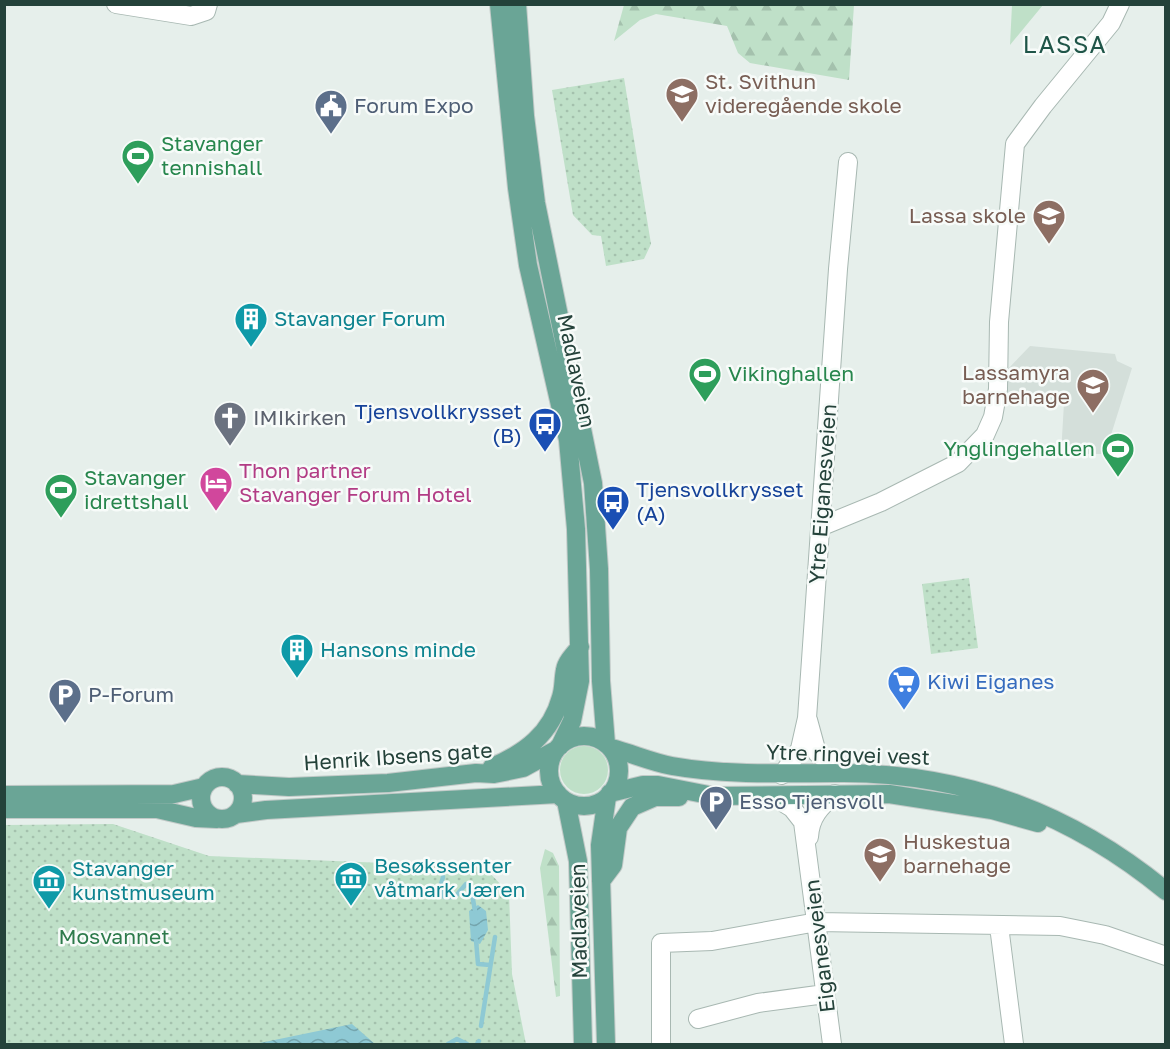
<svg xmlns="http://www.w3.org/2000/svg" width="1170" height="1049" font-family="'Golos Text',sans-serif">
  <defs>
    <pattern id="forest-firs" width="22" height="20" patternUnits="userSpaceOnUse" patternTransform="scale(1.5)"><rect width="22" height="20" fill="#bfe0c8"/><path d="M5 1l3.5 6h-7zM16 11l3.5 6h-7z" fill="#a4c1ad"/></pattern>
    <pattern id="park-dots" width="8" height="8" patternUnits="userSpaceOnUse" patternTransform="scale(1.5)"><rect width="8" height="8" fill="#bfe0c8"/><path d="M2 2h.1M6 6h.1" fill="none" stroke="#a4c1ad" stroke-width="1.8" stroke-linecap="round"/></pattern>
    <pattern id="water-waves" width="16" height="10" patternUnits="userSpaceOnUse" patternTransform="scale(1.5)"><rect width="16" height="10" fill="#8ec9d4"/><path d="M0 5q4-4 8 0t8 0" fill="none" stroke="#74a5ad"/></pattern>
  </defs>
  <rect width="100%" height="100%" fill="#e6efeb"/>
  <path fill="#d4dfda" d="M1030,346l85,8 2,7 15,7 -27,86h-44l3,-51 -57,-2v-31z"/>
  <path fill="#bfe0c8" d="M1012,5h31l-33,40z
    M560 770a24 24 0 1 1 48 0a24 24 0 1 1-48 0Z"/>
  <path fill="url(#forest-firs)" d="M624,5h230l-5,75 -99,-17 -12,-10 -11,-27 -71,-12 -16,6 -26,21z
    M545,849l8,4 6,13 1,130 -4,1 -16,-129z"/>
  <path fill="url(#park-dots)" d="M624,78l27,166 -7,15 -38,7 -5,-30 -9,-1 -19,-20 -21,-125z
    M969,578l9,70 -47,6 -9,-70z
    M113,824l96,32 275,11 25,26 3,81 14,70h-521l-1,-219z"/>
  <path fill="url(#water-waves)" d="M478,905l8,6 2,19 -8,14 -9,-3 -2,-30z
    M352,1024l23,20h-120z"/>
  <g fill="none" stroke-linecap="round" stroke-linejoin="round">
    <path stroke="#8ec9d4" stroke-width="4.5" d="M443,877l-2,7 3,13h11l11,-13 5,4 4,23
      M476,940l2,24 12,1
      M481,1026l14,-89
      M448,1044l9,-5 10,5
      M477,1044l2,-3"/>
    <g stroke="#a8b8b2" stroke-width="20">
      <path id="minor" d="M116,4l75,12 15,-5 2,-7
        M820,527l61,-25 77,-39 27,-28 8,-18 5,-28 1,-67 16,-178 28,-38 68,-83 9,-19
        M808,720l9,33 27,20
        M782,775l18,-26 7,-31 31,-449 10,-107
        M774,797l18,11 11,14 29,222
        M809,837c1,-20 11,-30 26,-43
        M999,926l15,118
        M698,1019l60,-16 67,-9
        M661,1044v-101l51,-2 105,-19 243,4 45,9 61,21"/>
    </g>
    <g stroke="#c2cac8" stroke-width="20">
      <path id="primary" d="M499,4l18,184 11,77 40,175 8,89 4,152 -8,40 -12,25
        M517,4l8,112 11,87 57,280 6,86 2,112 5,63
        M549 771a35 35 0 1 1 70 0a35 35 0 1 1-70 0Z
        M611,748c20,5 40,14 61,18 57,10 114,7 172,7 123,1 227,40 322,118
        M492,767c33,-14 59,-33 69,-70 3,-9 2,-18 4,-27 1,-8 10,-17 15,-23
        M201 798a21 21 0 1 1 42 0a21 21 0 1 1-42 0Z
        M237,784l52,3 99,-4 88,-10 18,1 29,-6 33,-18
        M610,793l33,-8h15l56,11 175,-2 103,16 46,13
        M4,795l170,-1 30,-7
        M566,801l12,60 5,183
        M4,809h153l39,9 21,1
        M236,814l30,-4 292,-16
        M601,881l12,-16 5,-37 14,-21 23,-10h24
        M606,1044l-6,-199 7,-48"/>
    </g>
    <use href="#minor" stroke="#fff" stroke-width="18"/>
    <use href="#primary" stroke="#6aa596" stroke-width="18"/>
  </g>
  <defs>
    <g id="school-pin" transform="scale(1.725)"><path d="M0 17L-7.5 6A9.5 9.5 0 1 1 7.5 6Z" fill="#8d6e63" stroke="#f7fbf9"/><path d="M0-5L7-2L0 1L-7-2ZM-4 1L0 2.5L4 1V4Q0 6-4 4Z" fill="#fff"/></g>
    <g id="civic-pin" transform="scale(1.725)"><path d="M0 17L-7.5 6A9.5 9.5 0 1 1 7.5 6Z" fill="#5c6f8a" stroke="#f7fbf9"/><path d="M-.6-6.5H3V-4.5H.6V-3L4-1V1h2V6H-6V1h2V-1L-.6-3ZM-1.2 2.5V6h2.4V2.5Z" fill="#fff"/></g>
    <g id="stadium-pin" transform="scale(1.725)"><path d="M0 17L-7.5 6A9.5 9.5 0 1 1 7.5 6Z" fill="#2e9e5b" stroke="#f7fbf9"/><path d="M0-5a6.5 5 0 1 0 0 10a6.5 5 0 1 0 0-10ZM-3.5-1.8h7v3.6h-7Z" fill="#fff"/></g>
    <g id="building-pin" transform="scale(1.725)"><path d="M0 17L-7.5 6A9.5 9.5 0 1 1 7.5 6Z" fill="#0f9aa8" stroke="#f7fbf9"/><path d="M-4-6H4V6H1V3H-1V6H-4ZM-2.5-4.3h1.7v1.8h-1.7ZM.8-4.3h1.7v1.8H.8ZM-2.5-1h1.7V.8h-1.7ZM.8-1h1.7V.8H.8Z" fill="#fff"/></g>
    <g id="church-pin" transform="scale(1.725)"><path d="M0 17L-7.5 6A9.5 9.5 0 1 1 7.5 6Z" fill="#6b7280" stroke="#f7fbf9"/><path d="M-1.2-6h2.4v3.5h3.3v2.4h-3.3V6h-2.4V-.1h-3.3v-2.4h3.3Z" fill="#fff"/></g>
    <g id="bus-pin" transform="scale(1.725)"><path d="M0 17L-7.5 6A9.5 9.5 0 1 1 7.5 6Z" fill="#1a4fb4" stroke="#f7fbf9"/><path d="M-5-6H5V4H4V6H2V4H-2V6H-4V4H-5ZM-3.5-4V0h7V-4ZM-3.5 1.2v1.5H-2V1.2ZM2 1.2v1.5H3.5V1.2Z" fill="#fff"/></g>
    <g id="hotel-pin" transform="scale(1.725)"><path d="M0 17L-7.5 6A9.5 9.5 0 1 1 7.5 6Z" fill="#d1479c" stroke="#f7fbf9"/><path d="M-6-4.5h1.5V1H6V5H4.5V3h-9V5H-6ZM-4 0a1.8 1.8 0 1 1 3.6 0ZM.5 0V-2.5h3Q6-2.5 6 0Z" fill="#fff"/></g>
    <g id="supermarket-pin" transform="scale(1.725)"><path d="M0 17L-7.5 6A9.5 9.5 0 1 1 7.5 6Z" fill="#3f7fe0" stroke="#f7fbf9"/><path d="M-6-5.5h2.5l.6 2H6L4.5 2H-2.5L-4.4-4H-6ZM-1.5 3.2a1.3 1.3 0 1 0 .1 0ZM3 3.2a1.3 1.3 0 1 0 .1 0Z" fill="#fff"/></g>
    <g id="parking-pin" transform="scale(1.725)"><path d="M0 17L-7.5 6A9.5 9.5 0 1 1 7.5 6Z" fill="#5c6f8a" stroke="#f7fbf9"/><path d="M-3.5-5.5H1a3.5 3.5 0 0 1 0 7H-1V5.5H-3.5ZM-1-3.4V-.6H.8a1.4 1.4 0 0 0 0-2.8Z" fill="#fff"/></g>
    <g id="museum-pin" transform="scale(1.725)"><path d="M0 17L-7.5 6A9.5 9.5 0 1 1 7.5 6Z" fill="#0f9aa8" stroke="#f7fbf9"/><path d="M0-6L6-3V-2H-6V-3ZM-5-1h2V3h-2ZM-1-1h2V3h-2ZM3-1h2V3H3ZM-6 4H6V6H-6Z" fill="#fff"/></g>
  </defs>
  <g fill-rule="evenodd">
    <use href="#school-pin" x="682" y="94"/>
    <use href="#civic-pin" x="331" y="106"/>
    <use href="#stadium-pin" x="138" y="156"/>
    <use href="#school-pin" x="1049" y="216"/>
    <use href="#building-pin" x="251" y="319"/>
    <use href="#stadium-pin" x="705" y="374"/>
    <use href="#school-pin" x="1093" y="385"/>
    <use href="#church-pin" x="230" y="418"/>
    <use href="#bus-pin" x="545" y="424"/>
    <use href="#stadium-pin" x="1118" y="449"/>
    <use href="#hotel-pin" x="216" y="483"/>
    <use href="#stadium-pin" x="61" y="490"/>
    <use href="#bus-pin" x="613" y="502"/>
    <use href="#building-pin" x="297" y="650"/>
    <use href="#supermarket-pin" x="904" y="682"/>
    <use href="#parking-pin" x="65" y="695"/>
    <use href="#parking-pin" x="716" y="802"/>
    <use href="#school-pin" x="880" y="854"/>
    <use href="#museum-pin" x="351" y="878"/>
    <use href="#museum-pin" x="49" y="881"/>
  </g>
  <g text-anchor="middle" stroke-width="5" stroke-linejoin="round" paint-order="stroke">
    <g font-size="21" fill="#785e54" stroke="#f7fbf9" text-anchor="start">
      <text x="705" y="89">St. Svithun<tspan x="705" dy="24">videregående skole</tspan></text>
      <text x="1026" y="223" text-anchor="end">Lassa skole</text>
      <text x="1070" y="380" text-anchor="end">Lassamyra<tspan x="1070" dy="24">barnehage</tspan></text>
      <text x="903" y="849">Huskestua<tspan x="903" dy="24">barnehage</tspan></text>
    </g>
    <g font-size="21" fill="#4e5e75" stroke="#f7fbf9" text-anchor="start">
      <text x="354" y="113">Forum Expo</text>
      <text x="88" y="702">P-Forum</text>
      <text x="739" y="809">Esso Tjensvoll</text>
    </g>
    <g font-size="21" fill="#27864d" stroke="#f7fbf9" text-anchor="start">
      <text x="161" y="151">Stavanger<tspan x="161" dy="24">tennishall</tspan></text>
      <text x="728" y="381">Vikinghallen</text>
      <text x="1095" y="456" text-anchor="end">Ynglingehallen</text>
      <text x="84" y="485">Stavanger<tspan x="84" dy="24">idrettshall</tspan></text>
    </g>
    <g font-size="21" fill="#0d838f" stroke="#f7fbf9" text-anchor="start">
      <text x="274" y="326">Stavanger Forum</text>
      <text x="320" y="657">Hansons minde</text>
      <text x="374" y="873">Besøkssenter<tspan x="374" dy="24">våtmark Jæren</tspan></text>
      <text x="72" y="876">Stavanger<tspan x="72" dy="24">kunstmuseum</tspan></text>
    </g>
    <g font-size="21" fill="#24423a" stroke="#f7fbf9">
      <text transform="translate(576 371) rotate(78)" y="7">Madlaveien</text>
      <text transform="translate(823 494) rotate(-86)" y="7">Ytre Eiganesveien</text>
      <text transform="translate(848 755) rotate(2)" y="7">Ytre ringvei vest</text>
      <text transform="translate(398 757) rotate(-4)" y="7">Henrik Ibsens gate</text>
      <text transform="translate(579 921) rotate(-91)" y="7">Madlaveien</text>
      <text transform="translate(820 946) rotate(-97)" y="7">Eiganesveien</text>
    </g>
    <g font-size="21" fill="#164399" stroke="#f7fbf9" text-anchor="end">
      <text x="522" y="419">Tjensvollkrysset<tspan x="522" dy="24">(B)</tspan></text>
      <text x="636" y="497" text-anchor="start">Tjensvollkrysset<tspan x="636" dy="24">(A)</tspan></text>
    </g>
    <g font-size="21" fill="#5b616d" stroke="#f7fbf9" text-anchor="start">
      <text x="253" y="425">IMIkirken</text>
    </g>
    <g font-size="21" fill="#b23c85" stroke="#f7fbf9" text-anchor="start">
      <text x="239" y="478">Thon partner<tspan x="239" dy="24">Stavanger Forum Hotel</tspan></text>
    </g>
    <g font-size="21" fill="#366cbe" stroke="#f7fbf9" text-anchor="start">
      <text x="927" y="689">Kiwi Eiganes</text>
    </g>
    <g font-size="21" fill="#2d7a4b" stroke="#f7fbf9">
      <text x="114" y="944">Mosvannet</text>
    </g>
    <g font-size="24" letter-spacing="1.5" fill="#1f5548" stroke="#f7fbf9">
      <text x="1065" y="53">LASSA</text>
    </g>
  </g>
  <rect width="1170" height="1049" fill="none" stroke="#24423a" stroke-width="12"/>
</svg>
